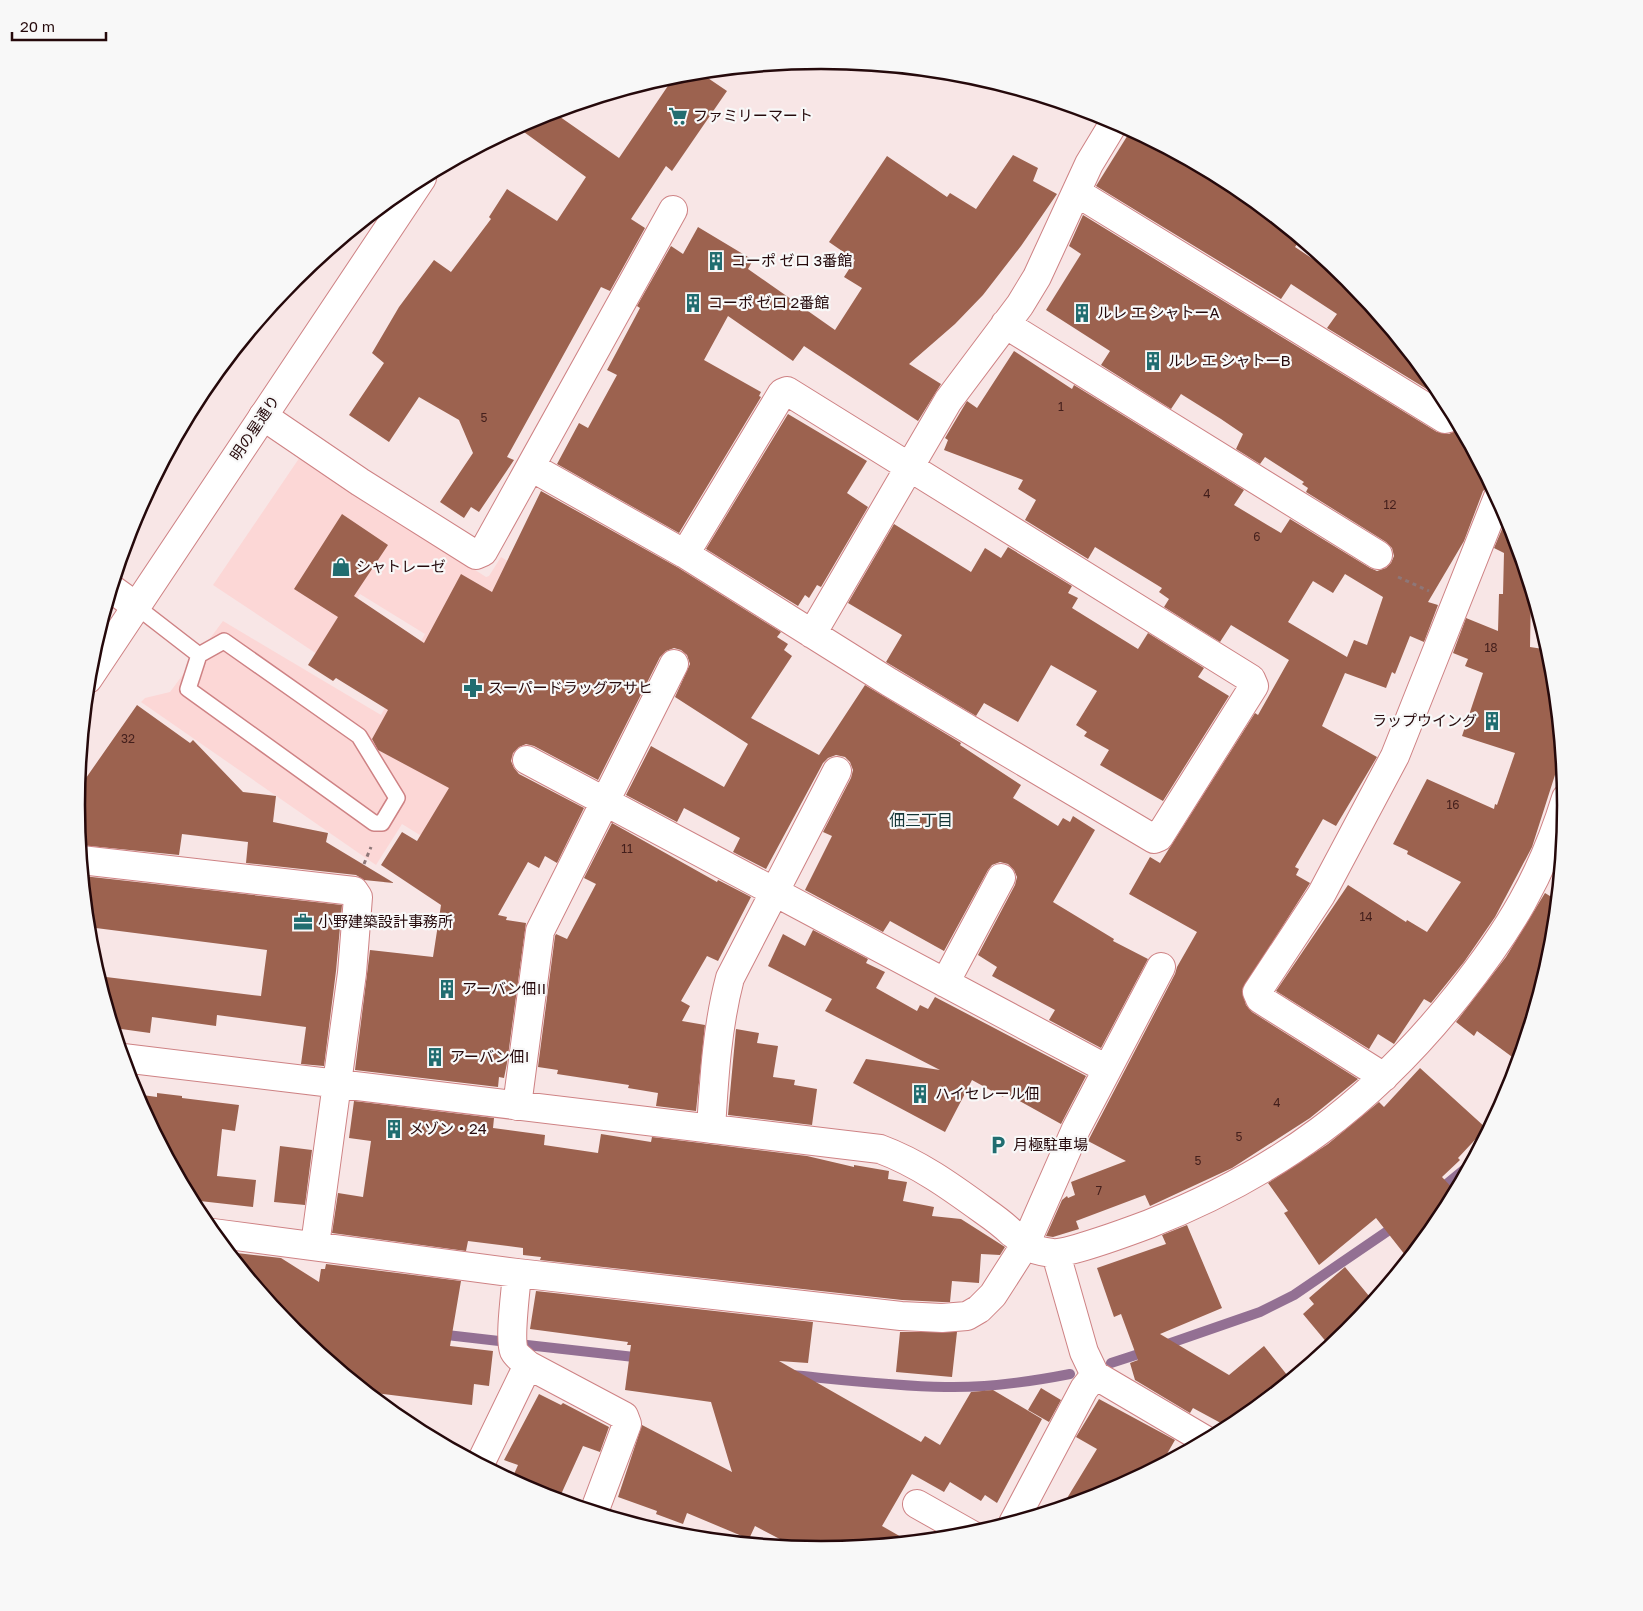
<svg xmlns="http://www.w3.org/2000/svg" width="1643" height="1611" font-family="'Golos Text','Noto Sans JP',sans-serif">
  <rect width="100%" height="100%" fill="#f8e6e6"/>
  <path fill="#fcd7d6" d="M300,457l186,120 3,-1 12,-19 100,62 -81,142 -53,103 -65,-40 -26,41 -235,-163 4,-4 25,-6 53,-71 158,94 44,-81 -65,-40 -40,62 -107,-71z"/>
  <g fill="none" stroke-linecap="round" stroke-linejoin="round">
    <path stroke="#937093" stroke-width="10" d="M1438,1191l34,-28
      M438,1334l61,7
      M527,1345l116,13
      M1162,1346l98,-34 34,-17 104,-71
      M1111,1363l37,-12
      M792,1375c51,5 101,11 153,12 41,1 84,-5 125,-13"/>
  </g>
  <path fill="#9c624f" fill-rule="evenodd" d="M699,72l28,19 -55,80 -6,-5 -35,53 14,9 -35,63 -9,-4 -94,170 7,3 -35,52 -8,-5 -7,11 -24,-16 33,-49 -14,-33 -40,-23 -30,45 -40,-27 35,-52 -12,-10 27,-46 35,-47 17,12 40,-53 -2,-2 18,-28 50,32 29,-44 -69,-50 19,-10 17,-5 66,46 57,-84z
    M1131,130l105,56 65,53 -6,8 42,28 1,-3 12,8 95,118 -2,1 -116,-71 10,-14 -46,-30 -10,15 -185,-113z
    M1013,155l25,13 -5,13 24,13 -36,52 -38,49 -28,29 -46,40 32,20 -23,37 -114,-75 -11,15 -65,-45 -24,44 57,32 -2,4 2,1 -82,136 -122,-69 22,-41 9,5 29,-53 -10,-5 33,-62 -3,-2 34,-60 12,8 15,-27 55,33 -5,9 87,61 27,-42 -18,-11 11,-17 -26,-18 58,-86 60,41 3,-4 26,16z
    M1083,215l354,217 12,2 12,-6 30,56 -8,7 -19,50 -36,61 10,3 -14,37 -14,-6 -15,38 -3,-2 -6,16 -41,-15 -23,53 55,31 -41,69 -13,-7 -28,48 4,2 -3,6 14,8 -68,107 4,15 6,7 106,67 -48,39 -78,50 -82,38 -5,-11 -69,26 3,8 -26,8 -7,-1 16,-36 5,-4 1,2 7,-3 -4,-13 55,-21 -38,-20 87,-167 2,-7 20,-35 -68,-38 21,-37 10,6 95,-150 3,2 31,-55 -58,-35 -11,17 -56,-35 5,-8 -10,-7 3,-4 -67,-41 -7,12 -63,-39 11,-20 -18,-11 5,-9 -79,-30 4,-10 -3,-2 22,-37 10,7 37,-57 58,38 2,-4 170,105 -10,15 47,28 9,-14 80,49 7,3 9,-3 5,-5 3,-7 -2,-8 -6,-6 -80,-50 2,-4 -6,-4 2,-2 -39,-25 -5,7 -24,-15 7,-15 -22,-15 -40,-25 -10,15 -70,-44 9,-14 -64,-41 35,-56 -12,-8zM1345,574l38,23 -16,48 -13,-5 -7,17 -59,-35 25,-41 20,12z
    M788,414l79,47 -20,32 21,14 -47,80 -4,-2 -8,13 -4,-3 -7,11 -92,-57z
    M541,491l136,76 104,65 -4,5 11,7 -4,6 8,6 -41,62 68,37 46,-70 96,58 -1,2 61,40 -8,13 45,28 5,-8 7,4 3,-6 22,14 -42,72 61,37 -1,2 35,18 -47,89 -52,-28 6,-10 -63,-34 5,-9 -19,-12 37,-70 2,-8 -3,-7 -6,-6 -8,-2 -8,3 -4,5 -44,81 -54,-30 -7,11 -78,-42 27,-54 -9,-4 28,-54 2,-8 -3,-8 -5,-5 -9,-2 -8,3 -5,5 -57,106 -33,-17 7,-14 -56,-30 -7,14 -51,-27 25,-49 73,41 24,-43 -73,-47 15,-33 -3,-9 -6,-5 -7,-2 -8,3 -6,6 -62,123 -64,-34 -8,-2 -7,3 -6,6 -2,8 3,7 5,6 65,34 -27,55 -12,-7 -6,12 -11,-6 -30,53 9,2 -1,3 20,3 -19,140 -3,15 -5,-1 -1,10 -143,-17 15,-120 63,7 8,-52 -60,-40 21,-33 15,9 32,-53 -71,-38 -6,-11 16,-29 -52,-32 -3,3 -25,-16 30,-48 -44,-28 48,-75 46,31 -34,51 70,47 37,-69 31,18z
    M1508,515l23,75 -1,57 20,3 3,10 9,93 -30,94 -37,70 -31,45 -33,41 -7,-4 -30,45 -16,-10 -9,15 -93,-58 72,-106 58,37 1,-2 20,12 34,-50 -54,-28 1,-3 -15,-7 34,-65 67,30 1,-5 2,1 18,-52 -53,-17 21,-63 -18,-7 3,-7 -15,-6 13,-35 32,13 1,-37h4l1,-41 -10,-5z
    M894,524l77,48 14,-24 16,10 7,-11 64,39 -4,7 10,5 -6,10 66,41 10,-16 56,35 -6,9 31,19 -66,105 -63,-36 9,-15 -25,-14 3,-4 -11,-7 21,-34 -46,-26 -33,57 -34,-19 -8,13 -90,-54 16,-27 -54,-32z
    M137,705l53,38 3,-3 50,52 33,4 -3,26 55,11 -2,9 68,41 -30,-3 -8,-5 -110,-12 2,-21 -66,-8 -3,21 -99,-10 -4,-36 3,-21z
    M612,823l105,59 1,-2 33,17 -33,64 -11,-5 -26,45 9,5 -8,15 23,4 -9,86 -40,-5 2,-13 -30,-5 1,-3 -72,-11 1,-4 -20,-3 17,-131 1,-2 11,5 29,-55 -12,-6z
    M83,876l259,29 -6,66 -12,95 -23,-2 5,-37 -89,-12 -1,11 -64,-9 -2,16 -36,-5 -16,-52 163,20 6,-46 -179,-23z
    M1545,893l13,8 -5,50 -34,111 -42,-31 -3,5 -18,-14 50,-65z
    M813,930l55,29 -2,4 19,9 -9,16 41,23 3,-6 8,4 7,-12 151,79 -25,48 -56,-31 -2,4 -31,-17 -27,52 -92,-49 13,-24 74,11 -115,-59 7,-12 -64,-33 15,-32 22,12z
    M736,1029l23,4 -2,10 21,3 -5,31 22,3 -1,5 23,4 -5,36 -84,-10z
    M1420,1068l66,60 -28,30 2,2 -18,17 14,15 -9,16 -22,21 4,6 -20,25 -33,-42 -57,47 -35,-52 4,-2 -20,-28 60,-39 51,-42 5,5z
    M157,1093l25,3v2l57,7 -4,26 -13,-2 -5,47 39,4 -3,27 -62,-7 -56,-106 22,3z
    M354,1101l140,17 -1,10 52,7 -1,10 54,8 3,-19 50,8 1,-5 155,19 47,11v-2l35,6 -1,8 19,3 -4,19 31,6 -2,9 29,3 44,28 -5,8 -19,-1 -2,29 -27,-2 -2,21h-8l-40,-2 -362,-40 1,-3 -18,-2v-7l-55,-7 -2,10 -134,-18 6,-40 25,4 8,-56 -22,-3z
    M280,1146l32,4 -7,55 -31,-3z
    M1187,1225l35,83 -62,26 69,41 35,-29 27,34 -61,48 -37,-20 -3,5 -55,-33 -5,-17 8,-3 -17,-46 -7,3 -17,-49 69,-24 -4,-9z
    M228,1252l53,6 38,24 2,-13h4l1,-5 135,17 -11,65 43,5 -4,35 -15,-2 -2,21 -105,-13 -73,-60z
    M1345,1267l29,35 -22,27 -2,-2 -22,17 -25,-30 11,-10 -5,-6z
    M536,1291l277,31 -5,41 -29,-2 142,81 4,-6 15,9 31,-53 22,-2 49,29 -45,84 -12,-8 -4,6 -31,-19 -6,10 -32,-18 -30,52 28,16 -88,9 -23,-2 -44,-23 -6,13 -62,-26 -4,11 -27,-10 1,-3 -39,-14 24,-72 90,47 -21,-70 -86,-12 6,-45h-4l1,-3 -98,-13z
    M900,1332h57l-5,45 -56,-5z
    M1041,1388l20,12 -12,22 -21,-12z
    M539,1394l22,11 2,-2 46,24 -9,25 -17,-6 -25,55 -22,-7 -25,-13 7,-16 -14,-5z
    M1099,1399l76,41 -15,26 -53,28 -46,14 36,-59 -21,-12z"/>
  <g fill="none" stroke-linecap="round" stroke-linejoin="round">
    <g stroke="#ce8284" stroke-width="18">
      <path id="service" d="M137,607l62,48
        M224,641l135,95 38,62 -15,25h-8l-186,-134 11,-34z"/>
    </g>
    <g stroke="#ce8284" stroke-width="30">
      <path id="minor" d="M1076,192l369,227 4,-1 3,-6
        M1005,324l373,231
        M263,416l97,66 116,73 7,-3 190,-342
        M531,467l154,87 204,128 265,157 5,-2 95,-151 -3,-7 -464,-288 -5,2 -97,161
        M112,589l25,18
        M812,634l136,-233 72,-96 17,-28 52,-113 26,-43
        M527,760l580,309
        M81,860l273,31 4,6 -6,76 -37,272
        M945,983l56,-105
        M123,1058l757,91c38,14 70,37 103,61 10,7 20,14 29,23 5,3 9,9 14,12 7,5 18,7 26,8 14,2 81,-23 97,-29 129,-51 223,-121 309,-229 51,-64 84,-118 108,-197
        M1384,1077l-124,-78 -3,-7 64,-97 74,-139 103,-259
        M517,1106l23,-175 134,-267
        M711,1129c3,-50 6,-102 19,-151l107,-207
        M213,1233l304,40 384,43 41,2 25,-2 12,-7 14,-14 32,-50 51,-116 85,-162
        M1056,1254l28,98 11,23 112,66
        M517,1273c-1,17 -8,64 -3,78 3,6 10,10 14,14l96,51 3,8 -33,88
        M480,1464l48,-99
        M917,1504l55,31
        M1013,1523l71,-134 11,-14"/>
    </g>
    <g stroke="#ce8284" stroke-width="30">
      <path id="tertiary" d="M88,679l334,-501"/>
    </g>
    <path stroke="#8e7778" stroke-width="3" stroke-dasharray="4 4" stroke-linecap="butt" d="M1398,577l31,14
      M364,864l7,-17"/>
    <use href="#service" stroke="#fff" stroke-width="15"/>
    <use href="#minor" stroke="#fff" stroke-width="28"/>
    <use href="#tertiary" stroke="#fff" stroke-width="28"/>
  </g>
  <defs>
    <g id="supermarket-bare" transform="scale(1.5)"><path d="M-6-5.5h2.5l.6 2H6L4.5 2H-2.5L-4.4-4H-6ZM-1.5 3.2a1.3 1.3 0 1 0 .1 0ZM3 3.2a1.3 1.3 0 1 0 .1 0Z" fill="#216d70" stroke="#f8f8f8" stroke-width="2.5" paint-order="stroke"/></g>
    <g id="building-bare" transform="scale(1.5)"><path d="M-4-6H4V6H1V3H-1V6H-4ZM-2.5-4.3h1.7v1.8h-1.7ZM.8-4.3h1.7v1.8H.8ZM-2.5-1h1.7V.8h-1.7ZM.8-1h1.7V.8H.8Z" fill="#216d70" stroke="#f8f8f8" stroke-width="2.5" paint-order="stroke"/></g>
    <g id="shop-bare" transform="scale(1.5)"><path d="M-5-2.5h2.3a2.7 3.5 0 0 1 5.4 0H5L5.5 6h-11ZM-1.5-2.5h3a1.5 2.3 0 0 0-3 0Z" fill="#216d70" stroke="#f8f8f8" stroke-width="2.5" paint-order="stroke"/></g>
    <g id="pharmacy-bare" transform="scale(1.5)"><path d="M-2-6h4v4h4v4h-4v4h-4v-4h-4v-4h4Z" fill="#216d70" stroke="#f8f8f8" stroke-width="2.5" paint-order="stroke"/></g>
    <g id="office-bare" transform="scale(1.5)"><path d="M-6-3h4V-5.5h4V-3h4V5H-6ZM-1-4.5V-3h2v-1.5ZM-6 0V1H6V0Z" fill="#216d70" stroke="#f8f8f8" stroke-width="2.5" paint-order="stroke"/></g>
    <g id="parking-bare" transform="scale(1.5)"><path d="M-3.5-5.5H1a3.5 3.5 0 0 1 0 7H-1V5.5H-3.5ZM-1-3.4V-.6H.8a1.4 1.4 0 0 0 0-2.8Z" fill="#216d70" stroke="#f8f8f8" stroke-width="2.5" paint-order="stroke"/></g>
  </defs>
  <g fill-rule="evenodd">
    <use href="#supermarket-bare" x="678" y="116"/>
    <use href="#building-bare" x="716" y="261"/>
    <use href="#building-bare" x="693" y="303"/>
    <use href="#building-bare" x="1082" y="313"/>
    <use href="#building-bare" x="1153" y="361"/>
    <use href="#shop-bare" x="341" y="567"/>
    <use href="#pharmacy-bare" x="473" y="688"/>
    <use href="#building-bare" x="1492" y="721"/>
    <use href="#office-bare" x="303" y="922"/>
    <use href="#building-bare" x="447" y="989"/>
    <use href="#building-bare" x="435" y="1057"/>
    <use href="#building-bare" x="920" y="1094"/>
    <use href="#building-bare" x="394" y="1129"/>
    <use href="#parking-bare" x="998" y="1145"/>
  </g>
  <g text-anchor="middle" stroke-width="4.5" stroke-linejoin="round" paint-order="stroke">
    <g font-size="12" fill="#431f1c">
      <text x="1061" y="411">1</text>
      <text x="484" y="422">5</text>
      <text x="1207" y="498">4</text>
      <text x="1390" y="509">12</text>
      <text x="1257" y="541">6</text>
      <text x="1491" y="652">18</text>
      <text x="128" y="743">32</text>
      <text x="1453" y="809">16</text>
      <text x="627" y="853">11</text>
      <text x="1366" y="921">14</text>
      <text x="1277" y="1107">4</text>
      <text x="1239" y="1141">5</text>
      <text x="1198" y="1165">5</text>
      <text x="1099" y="1195">7</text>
    </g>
    <g font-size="15" fill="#25090b" stroke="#f8f8f8" text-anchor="start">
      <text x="693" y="121">ファミリーマート</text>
      <text x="731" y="266">コーポ ゼロ 3番館</text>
      <text x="708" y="308">コーポ ゼロ 2番館</text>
      <text x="1097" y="318">ルレ エ シャトーA</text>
      <text x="1168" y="366">ルレ エ シャトーB</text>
      <text x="356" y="572">シャトレーゼ</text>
      <text x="488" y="693">スーパードラッグアサヒ</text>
      <text x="1477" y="726" text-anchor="end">ラップウイング</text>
      <text x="318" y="927">小野建築設計事務所</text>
      <text x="462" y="994">アーバン佃II</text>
      <text x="450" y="1062">アーバン佃I</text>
      <text x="935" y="1099">ハイセレール佃</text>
      <text x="409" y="1134">メゾン・24</text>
      <text x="1013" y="1150">月極駐車場</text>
    </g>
    <g font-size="15" fill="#25090b" stroke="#f8f8f8">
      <text transform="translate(255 428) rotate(-56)" y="5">明の星通り</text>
    </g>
    <g font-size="16" fill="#143738" stroke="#f8f8f8">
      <text x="921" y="826">佃三丁目</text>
    </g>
  </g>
  <path d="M0 0H1643V1611H0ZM85 805a736 736 0 1 1 1472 0a736 736 0 1 1-1472 0Z" fill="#f8f8f8" fill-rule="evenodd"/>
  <path fill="none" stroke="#25090b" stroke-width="2.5" d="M85 805a736 736 0 1 1 1472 0a736 736 0 1 1-1472 0Z"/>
  <path d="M12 32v8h94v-8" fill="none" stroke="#25090b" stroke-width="2.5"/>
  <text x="20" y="32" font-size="15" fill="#25090b" stroke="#f8f8f8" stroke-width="4" paint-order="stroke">20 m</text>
</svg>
